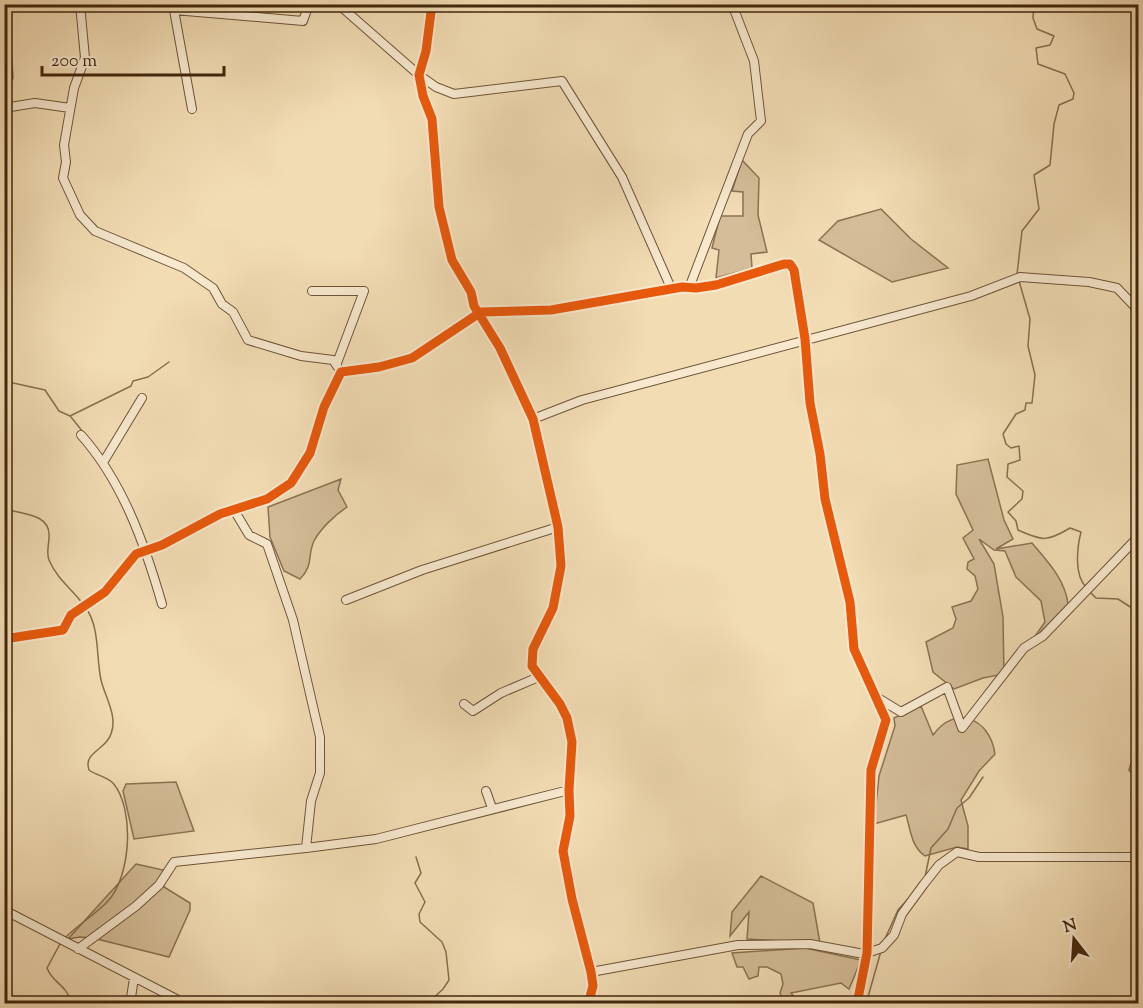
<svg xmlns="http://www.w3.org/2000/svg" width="1143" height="1008" font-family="'Sorts Mill Goudy',serif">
  <rect width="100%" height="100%" fill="#f2dcb4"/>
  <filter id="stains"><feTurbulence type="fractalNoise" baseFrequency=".00333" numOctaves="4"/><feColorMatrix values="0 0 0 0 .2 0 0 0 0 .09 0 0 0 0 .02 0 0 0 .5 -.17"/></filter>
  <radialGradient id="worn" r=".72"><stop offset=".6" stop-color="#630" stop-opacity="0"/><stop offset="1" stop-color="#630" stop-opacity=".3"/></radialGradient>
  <path fill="#d4bd98" stroke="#8b7252" stroke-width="1.5" d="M742,160l17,18 -1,37 9,37 -16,2 1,14 -36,10 3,-28 -7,-2 8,-32h23v-24l-11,-1z
    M881,209l30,30 37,29 -56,14 -73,-42 19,-19z
    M988,459l16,61 9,19 -17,10 36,-6c15,18 33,36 36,61l-37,38 14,-20 -4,-21 -25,-24 -11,-26 -11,-1 -15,-11 15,25 9,53 1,57 -21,4 -29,11 -21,-17 -7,-30 27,-14 3,-9 -4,-12 19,-6 7,-12 -3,-13 -8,-7 1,-7 6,-3 -11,-21 10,-8 -17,-36 1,-29z
    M341,479l-3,11 9,17c-12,8 -26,21 -33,34 -7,15 0,24 -14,38l-16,-8 -14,-34 -2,-30z
    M921,706l12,29c22,-31 57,-17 62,19l-16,17 -18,29 7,26v23l-11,-2 -32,9c-14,-10 -14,-25 -19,-41l-32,9 5,-48 16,-50 -1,-8z
    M176,782l18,49 -60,8 -11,-48 3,-7z
    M136,864l27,6 1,17 26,16v7l-21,47 -76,-19 -13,-1 -12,2z
    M761,876l52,27 7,40 -73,-4 2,-27 -19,24 2,-24z
    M805,948l56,12 -12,29 -8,-6 -50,10 7,10h-14l-4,-10 3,-9 -2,-10 -14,-7h-8l-1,9 -9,3 -6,-12h-6l-5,-14z"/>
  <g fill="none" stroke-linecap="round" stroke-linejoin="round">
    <path stroke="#886e4f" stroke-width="1.5" d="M4,95l9,-17 -5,-74
      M1017,274l5,-43 17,-22 -5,-34 16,-10 4,-41 5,-19 14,-6 1,-6 -9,-19 -27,-10 -2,-16 14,-3 4,-9 -17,-7 -4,-11 1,-14
      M1019,281l11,38 -2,27 7,29 -3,28h-6l-1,7 -9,4 -13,20 3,10 5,4 8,-2 1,14 -12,4 -1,13 16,14 -1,8 -14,13 8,9 2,9c24,11 29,12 52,-2l11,4c-4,16 -7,43 5,55
      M4,354v5
      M4,381l41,9 14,21 11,5 61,-30 2,-5 15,-4 21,-15
      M71,417l12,15
      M4,509c19,5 47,5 45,28 0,8 -3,16 0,23 8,19 22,28 34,44
      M1091,593l5,5 22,1 20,13
      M1138,758l-6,2 -3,10 6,8 -4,15 7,11
      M1138,832l-3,7 3,5
      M416,857l5,16 -6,10 10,19 -6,12 1,8 22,20 4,10 3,28 -6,9 -16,15
      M925,877l6,-29 17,-19 9,-21 12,-10 14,-21
      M66,937c13,-13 30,-23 42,-36 23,-25 27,-92 5,-118 -6,-6 -17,-8 -24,-13 -6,-18 17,-20 22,-36 7,-18 -6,-37 -10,-54 -5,-23 -1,-52 -15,-72
      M884,941l14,-31 10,-11
      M61,942l-14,26c6,16 19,15 25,36
      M866,1004l15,-53"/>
    <g stroke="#6e5437" stroke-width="10">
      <path id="minor" d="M80,4l5,54 -11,30 -10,57 2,17 -3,16 17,37 15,16 89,37 29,20 9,16 11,8 15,28 53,16 32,4 8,12
        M338,4l81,71 17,12 18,7 108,-13 60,96 49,111
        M432,4l-6,47 -7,24 4,21 9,23 7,88 13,53 19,32 3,14 26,42 33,71 25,108 3,39 -8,42 -20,41 -1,17 28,38 7,14 5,24 -3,48 1,26 -7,35 9,48 19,73 2,14 -5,18
        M4,108l31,-5 35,5
        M192,109l-18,-99 129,11 6,-17
        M689,288l59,-154 13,-13 -7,-60 -22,-57
        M312,291h52l-27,72
        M533,419l49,-19 389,-104 49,-19 69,5 28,6 21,22
        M81,435c42,47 64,110 81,169
        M104,461l38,-63
        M234,510l15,25 18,9 26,76 27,117v36l-9,28 -5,47 70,-9 193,-49
        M346,600l76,-30 136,-43
        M4,639l59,-9 8,-15 34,-23 31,-38 26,-9 58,-31 47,-15 24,-16 19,-30 14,-46 17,-35 38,-5 33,-9 69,-46 70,-2 131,-23 14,1 20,-3 68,-21h6l4,6 11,69 5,64 10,51 5,45 25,103 4,47 32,71 -15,50 -4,183 -10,51
        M878,698l23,14 46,-25 15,41 62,-80 19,-12 95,-99
        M464,704l9,7 28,-18 40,-17
        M486,791l6,17
        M4,910l182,94
        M78,949l58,-43 23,-21 15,-23 132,-14
        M591,972l147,-27 72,-1 54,10 18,-6 12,-13 8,-21 22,-30 15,-19 18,-13 22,5h159
        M130,1004l4,-26"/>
    </g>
    <use href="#minor" stroke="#f7e8ce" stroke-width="8"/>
    <g stroke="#f7e8ce" stroke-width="13">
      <path id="cycleway" d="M432,4l-6,47 -7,24 4,21 9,23 7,88 13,53 19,32 3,14 26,42 33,71 25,108 3,39 -8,42 -20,41 -1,17 28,38 7,14 5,24 -3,48 1,26 -7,35 9,48 19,73 2,14 -5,18
        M4,639l59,-9 8,-15 34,-23 31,-38 26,-9 58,-31 47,-15 24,-16 19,-30 14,-46 17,-35 38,-5 33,-9 69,-46 70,-2 131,-23 14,1 20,-3 68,-21h6l4,6 11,69 5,64 10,51 5,45 25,103 4,47 32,71 -15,50 -4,183 -10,51"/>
    </g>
    <use href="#cycleway" stroke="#e8590c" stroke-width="9"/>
  </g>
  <rect width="1143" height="1008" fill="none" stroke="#f2dcb4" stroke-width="24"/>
  <rect x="6" y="6" width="1131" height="996" fill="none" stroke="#42260d" stroke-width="3"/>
  <rect x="12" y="12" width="1119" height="984" fill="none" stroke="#42260d" stroke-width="1.5"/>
  <g transform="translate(1074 939) rotate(343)" stroke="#f7e8ce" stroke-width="4.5" paint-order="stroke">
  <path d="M0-4.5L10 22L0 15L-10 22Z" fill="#42260d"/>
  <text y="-9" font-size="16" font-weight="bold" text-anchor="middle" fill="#42260d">N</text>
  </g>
  <path d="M42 66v9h182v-9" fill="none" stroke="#42260d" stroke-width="3"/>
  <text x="51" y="66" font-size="18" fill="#42260d" stroke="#f7e8ce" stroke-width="4.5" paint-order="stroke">200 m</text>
  <rect width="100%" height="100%" filter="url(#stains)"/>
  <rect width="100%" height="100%" fill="url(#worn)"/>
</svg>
